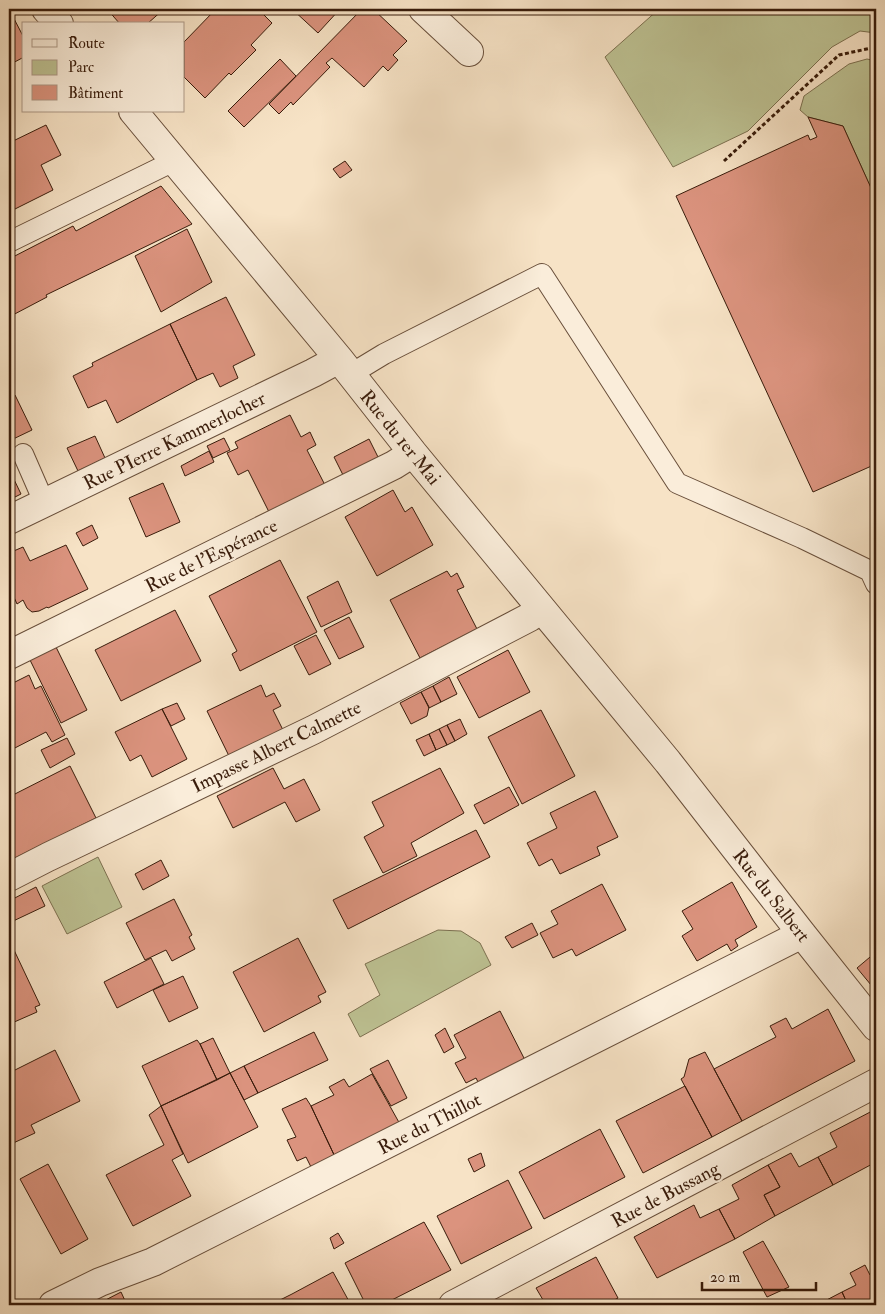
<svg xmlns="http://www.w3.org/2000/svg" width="885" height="1314" font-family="'IM FELL Double Pica',serif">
  <rect width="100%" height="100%" fill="#f7e3c6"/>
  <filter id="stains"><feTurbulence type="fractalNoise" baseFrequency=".004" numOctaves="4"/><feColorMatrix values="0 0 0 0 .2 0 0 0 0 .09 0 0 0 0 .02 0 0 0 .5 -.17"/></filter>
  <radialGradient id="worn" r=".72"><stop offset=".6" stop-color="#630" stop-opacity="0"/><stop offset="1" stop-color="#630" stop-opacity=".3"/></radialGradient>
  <path fill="#bec394" stroke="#7c7050" d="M659,9h217v24l-16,-2 -28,16 -84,84 -75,36 -68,-110z
    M867,59l9,2v138l-33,-73 -35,-9 -8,-7 4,-14 45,-32z
    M98,857l24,50 -55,27 -25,-48z
    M438,930l23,1 19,12 11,22 -131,72 -12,-23 32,-19 -15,-31z"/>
  <path fill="#db937e" stroke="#391c0b" d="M9,9l15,29v19l-15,8z
    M107,9h57l-17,15h-27z
    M222,9h36l14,14 -21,22 5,5 -25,25 -2,-2 -24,25 -21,-21v-35l30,-31 4,3z
    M292,9h48l-22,24z
    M362,9h11l34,32 -14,14 5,5 -10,11 -5,-5 -19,21 -32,-29 -6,5 4,4 -37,38 -2,-3 -12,12 -10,-10z
    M280,59l16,17 -52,51 -16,-16z
    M808,117l35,9 33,73v265l-63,28 -137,-296 132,-61 2,5 7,-3z
    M46,125l15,30 -20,10 12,25 -44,22v-69z
    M345,161l7,9 -12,8 -7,-9z
    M161,186l31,38 -146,71 1,2 -38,20v-58l64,-33 3,5z
    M187,229l25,53 -51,30 -26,-56z
    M226,297l29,58 -22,11 5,12 -18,9 -7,-14 -16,7 -27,-56z
    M170,324l27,56 -80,43 -11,-23 -18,8 -15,-32 20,-10 -1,-3z
    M15,395l17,35 -23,11v-43z
    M290,415l11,22 9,-5 6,13 -9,5 19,37 -56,27 -22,-44 -10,5 -11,-22 11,-5 -3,-6z
    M95,436l10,22 -27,13 -11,-23z
    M224,438l6,12 -17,8 -6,-12z
    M369,439l10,20 -35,18 -10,-20z
    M209,451l5,11 -29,14 -4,-10z
    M9,469l12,25 -12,6z
    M163,483l17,39 -34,15 -17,-39z
    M393,490l12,22 7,-5 21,38 -56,31 -32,-59z
    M92,525l6,13 -15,8 -7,-13z
    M66,545l22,44 -40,19 -1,-1 -8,4 -7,1 -5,-4 -4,-8 -6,4 -8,-18v-33l14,-6 7,14z
    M280,560l37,72 -77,39 -8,-17 5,-3 -28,-55z
    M447,571l4,6 6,-4 7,14 -7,3 20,39 -57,29 -30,-58z
    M338,581l14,31 -31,15 -14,-30z
    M175,610l26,51 -80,40 -26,-51z
    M349,617l15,30 -25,12 -15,-29z
    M316,635l15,29 -22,11 -15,-29z
    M56,647l31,63 -26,13 -31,-63z
    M508,650l22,42 -51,26 -22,-41z
    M29,675l6,14 6,-3 24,49 -13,7 -6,-10 -37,19v-66z
    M449,677l8,17 -16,8 -8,-16z
    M261,685l5,12 8,-4 7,13 -8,4 10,20 -54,26 -22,-45z
    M433,686l8,16 -12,6 -8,-16z
    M421,692l8,15 -2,9 -16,8 -11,-21z
    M177,703l8,16 -14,7 -9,-17z
    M162,709l25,50 -35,18 -11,-22 -11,6 -15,-29z
    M541,710l34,66 -53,28 -34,-67z
    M460,719l7,15 -12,7 -8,-16z
    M447,725l8,16 -8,4 -8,-16z
    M439,729l8,16 -11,5 -7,-16z
    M429,734l7,16 -12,6 -8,-16z
    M67,738l8,16 -25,14 -9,-18z
    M70,766l26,52 -87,43v-64z
    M273,768l11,21 20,-10 16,31 -24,12 -11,-20 -52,26 -16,-32z
    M440,768l24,45 -53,30 6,13 -34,17 -19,-36 20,-11 -12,-24z
    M509,787l10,18 -35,19 -10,-19z
    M595,791l23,46 -21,10 3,8 -40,19 -8,-15 -13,7 -12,-23 30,-15 -7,-15z
    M476,830l14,27 -142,72 -15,-29z
    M161,860l8,16 -26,14 -8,-16z
    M732,882l25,45 -22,13 3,6 -7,5 -4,-7 -30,17 -15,-25 11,-7 -11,-18z
    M602,884l24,46 -50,26 -4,-7 -19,9 -13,-25 18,-9 -7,-13z
    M36,887l9,19 -36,17v-22z
    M174,899l18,36 -3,2 6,12 -23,12 -6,-11 -21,10 -19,-37z
    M532,923l6,12 -26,13 -7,-11z
    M298,938l28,54 -8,4 3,6 -57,30 -31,-60z
    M14,950l26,55 -5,2 2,5 -25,11 -2,-5 -1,1v-66z
    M876,952v39l-19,-23z
    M151,958l13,26 -47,24 -13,-26z
    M183,976l15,32 -29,14 -16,-32z
    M828,1009l27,52 -113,60 -28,-52 62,-32 -6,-11 16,-8 6,11z
    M500,1011l27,53 -46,24 -5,-10 -10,5 -11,-20 11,-5 -12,-23z
    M445,1028l9,19 -10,6 -9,-18z
    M314,1032l14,28 -70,33 -14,-27z
    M213,1038l17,35 -13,7 -17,-36z
    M197,1040l3,4 17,36 -56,26 -19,-40z
    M55,1050l25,51 -49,24 4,8 -26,12v-72z
    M705,1052l37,69 -30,16 -31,-58 3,-2 5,-18z
    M388,1060l19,38 -16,8 -21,-37z
    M244,1066l14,27 -14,7 -14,-27z
    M230,1073l28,54 -70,36 -27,-57z
    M372,1074l29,52 -65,33 -25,-53 23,-11 -5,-8 15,-8 5,8z
    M685,1086l27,51 -69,36 -27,-52z
    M306,1098l5,8 25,53 -24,10 -6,-12 -9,4 -10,-21 9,-3 -14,-28z
    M161,1106l22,48 -11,6 19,36 -58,30 -27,-51 58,-30 -15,-30z
    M876,1109v53l-43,23 -15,-28 19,-10 -7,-14z
    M600,1129l25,48 -81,42 -25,-47z
    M481,1153l4,13 -11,6 -6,-13z
    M791,1153l8,14 19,-10 15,28 -58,31 -11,-21 16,-8 -12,-22z
    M48,1164l40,75 -27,15 -41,-75z
    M768,1165l12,22 -16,8 11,21 -40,23 -16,-30 20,-10 -7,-14z
    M508,1180l24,48 -71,36 -24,-48z
    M694,1205l6,13 19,-9 16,30 -78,39 -23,-41z
    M424,1222l27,48 -69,35h-16l-21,-42z
    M338,1233l6,10 -10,6 -4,-11z
    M763,1241l26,46 -22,10 -24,-45z
    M596,1257l22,41 -13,7h-59l-10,-17z
    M865,1265l5,10 6,-3v33h-28l-6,-13 14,-7 -6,-12z
    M333,1272l18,33h-81l22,-11z
    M121,1292l6,13h-31z
    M842,1292l6,13h-31z"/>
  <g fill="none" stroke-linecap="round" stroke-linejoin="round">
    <g stroke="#684e3a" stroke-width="22">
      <path id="lane" d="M9,242l165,-81
        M351,374l33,-20 158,-80 135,209 125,55 68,33 6,13
        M23,454l17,39 6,9"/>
    </g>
    <g stroke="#684e3a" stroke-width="30">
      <path id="street" d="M46,9l13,15
        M423,9l46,43
        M133,111l206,248 74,94 255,309 134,172 74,93
        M9,520l304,-147 26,-14
        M9,655l385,-190 19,-12
        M9,877l39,-20 265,-127 217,-113 11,-8
        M53,1305l47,-23 53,-20 649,-328
        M453,1305l423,-222"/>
    </g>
    <path stroke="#391c0b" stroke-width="3" stroke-dasharray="4 2.5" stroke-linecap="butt" d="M724,161l115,-106 37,-8"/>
    <use href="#lane" stroke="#faedda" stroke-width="20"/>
    <use href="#street" stroke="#faedda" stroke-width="28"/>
  </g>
  <g text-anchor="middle" stroke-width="4.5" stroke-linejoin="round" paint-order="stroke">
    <g font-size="19" fill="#391c0b" stroke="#faedda">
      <text transform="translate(401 437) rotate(51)" y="7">Rue du 1er Mai</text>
      <text transform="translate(174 440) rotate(-26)" y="7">Rue PIerre Kammerlocher</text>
      <text transform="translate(211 555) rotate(-26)" y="7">Rue de l'Espérance</text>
      <text transform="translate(276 746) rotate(-26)" y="7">Impasse Albert Calmette</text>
      <text transform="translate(772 895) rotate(52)" y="7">Rue du Salbert</text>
      <text transform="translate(429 1123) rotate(-27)" y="7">Rue du Thillot</text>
      <text transform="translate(665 1194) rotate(-28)" y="7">Rue de Bussang</text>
    </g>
  </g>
  <rect width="885" height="1314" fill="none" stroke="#f7e3c6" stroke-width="30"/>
  <rect x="10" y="10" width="865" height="1294" fill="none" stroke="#391c0b" stroke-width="2.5"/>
  <rect x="15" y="15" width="855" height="1284" fill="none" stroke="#391c0b"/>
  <rect x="22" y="22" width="162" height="90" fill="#faedda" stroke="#ad9987"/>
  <rect x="32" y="39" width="25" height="8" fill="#faedda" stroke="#ad9987"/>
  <text x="68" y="48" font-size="15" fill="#391c0b">Route</text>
  <rect x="32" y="60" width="25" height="15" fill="#bec394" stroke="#ad9987"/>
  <text x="68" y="72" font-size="15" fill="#391c0b">Parc</text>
  <rect x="32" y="85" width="25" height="15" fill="#db937e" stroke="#ad9987"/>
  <text x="68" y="98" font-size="15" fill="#391c0b">Bâtiment</text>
  <path d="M702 1282v8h114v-8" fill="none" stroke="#391c0b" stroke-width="2.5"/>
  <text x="710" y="1282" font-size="15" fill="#391c0b" stroke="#faedda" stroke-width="4" paint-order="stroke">20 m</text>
  <rect width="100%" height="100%" filter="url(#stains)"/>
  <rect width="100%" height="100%" fill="url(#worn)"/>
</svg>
